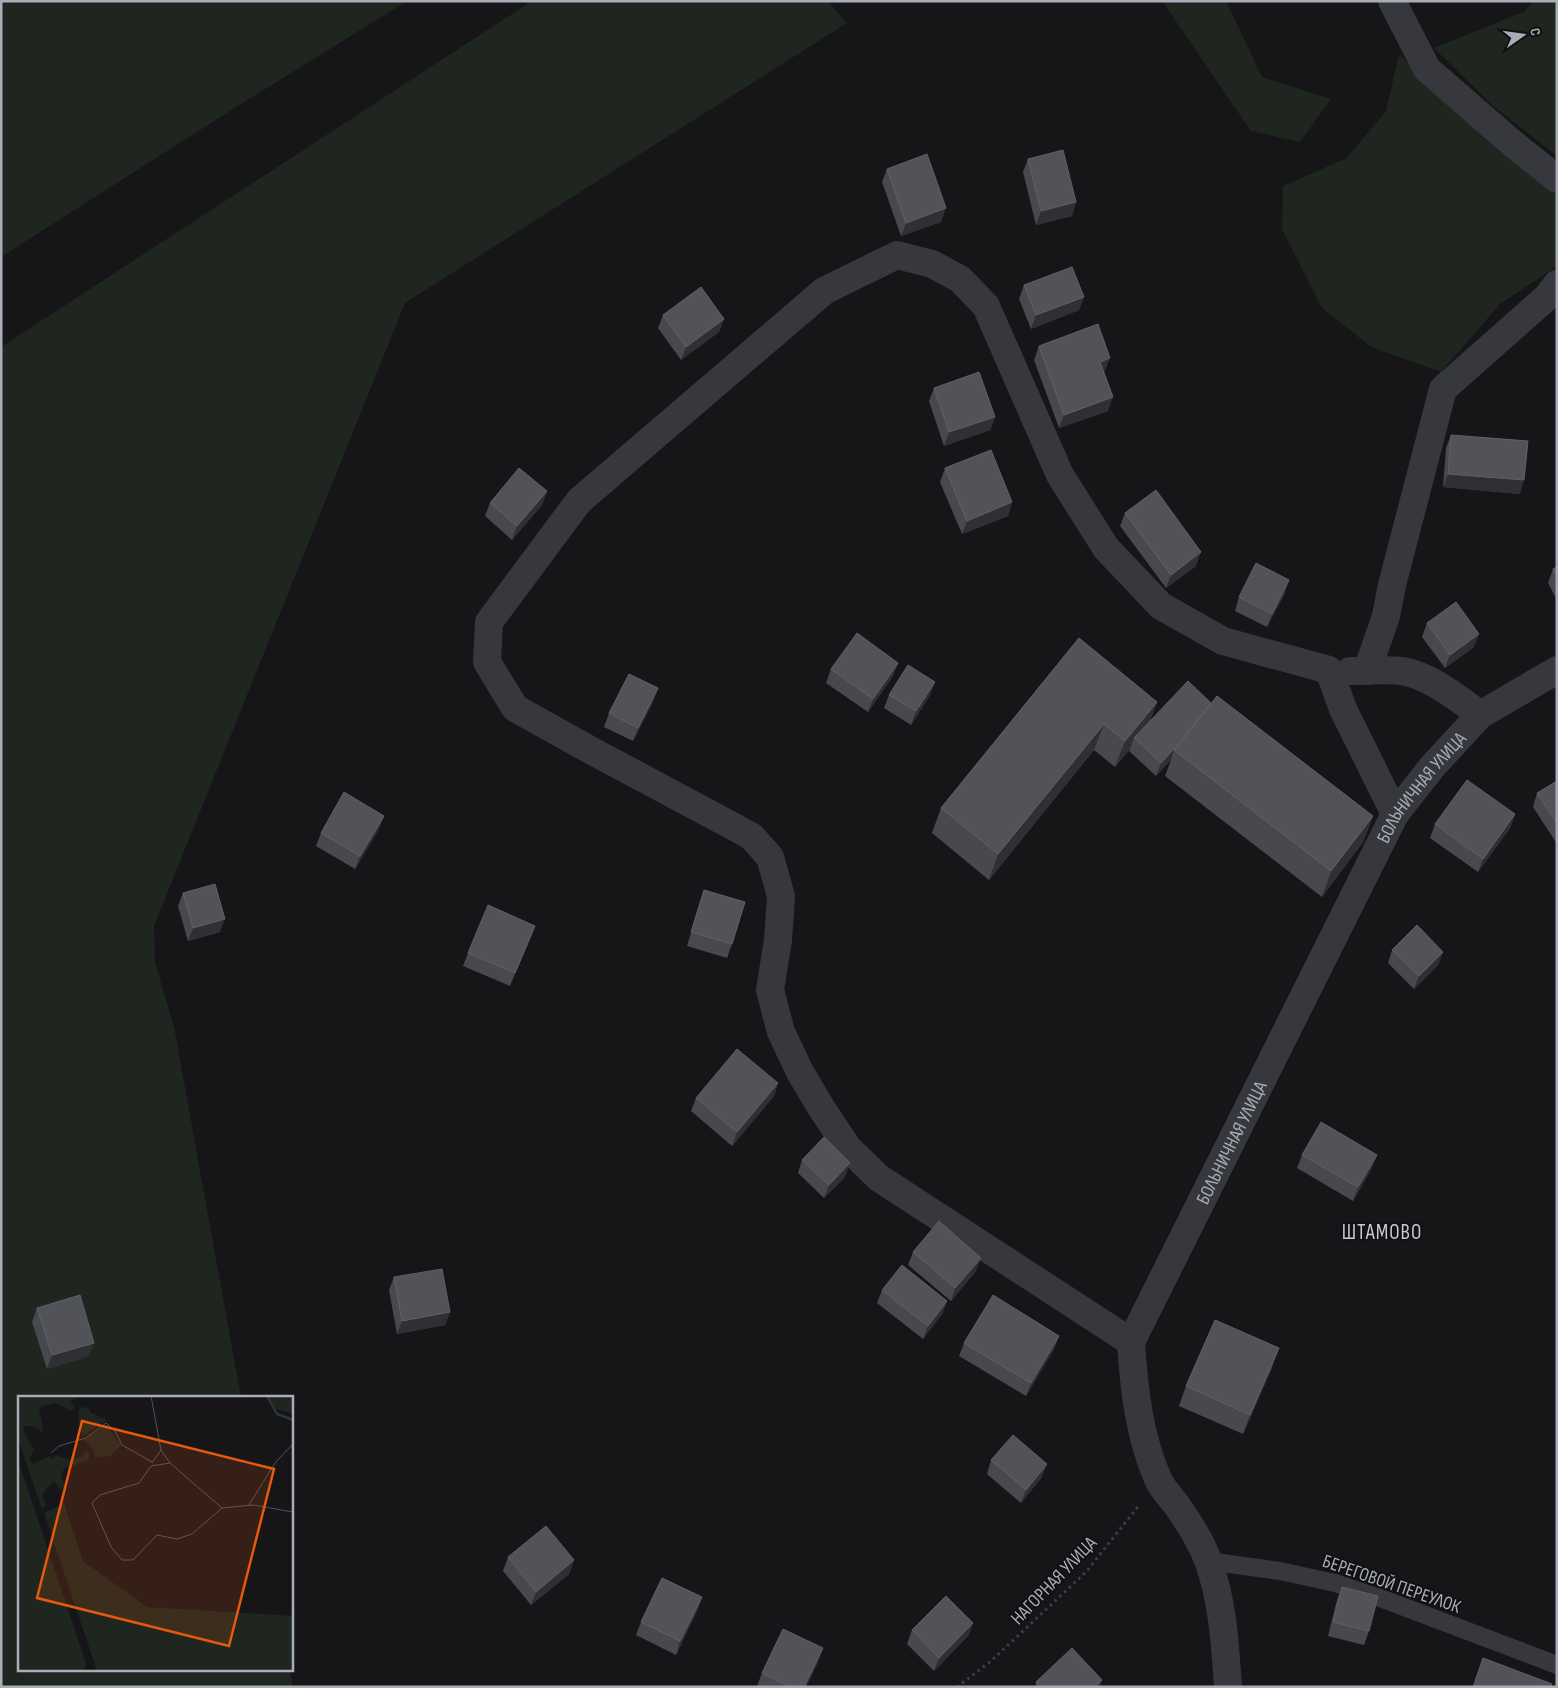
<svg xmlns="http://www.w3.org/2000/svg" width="1558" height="1688" font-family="'Sofia Sans Condensed',sans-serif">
  <rect width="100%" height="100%" fill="#161618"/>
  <path fill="#1e261f" d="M1,1h406l-182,113 -224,143z
    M532,1h296l19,22 -442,280 -251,623 1,36 19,65 67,370h-222v272h271l3,18h-292v-1340z
    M1162,1h64l36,76 69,22 -31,43 -49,-11z
    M1533,1h24v155l-64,-50 -59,-58 91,-37z
    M1399,54l61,59 97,76v77l-57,38 -59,68 -70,-25 -49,-39 -40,-79 1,-43 64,-28 39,-47z"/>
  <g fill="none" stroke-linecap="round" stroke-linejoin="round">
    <path stroke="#3d3f44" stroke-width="3" stroke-dasharray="2.5 4" stroke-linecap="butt" d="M957,1687l34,-26 95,-89 54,-68"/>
    <path stroke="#37383d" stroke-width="18" d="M1208,1561l72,10 55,12 48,16 174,66"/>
    <g stroke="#37383d" stroke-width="28">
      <path d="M1392,1l35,68 85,74 45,36"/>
      <path d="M1350,671c17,0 35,-2 51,0 26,3 59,28 79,44"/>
      <path d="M1367,671l19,-55 6,-31 51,-196 104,-92 10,-13"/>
      <path d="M1131,1342l-252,-164 -31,-30 -26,-39 -22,-37 -19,-40 -11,-42 8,-50 3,-44 -11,-39 -19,-21 -157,-84 -79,-44 -28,-46 2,-40 90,-121 245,-210 73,-36 35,9 28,15 26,27 74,169 46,73 55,58 62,35 106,29 14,39 52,105"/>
      <path id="s1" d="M1228,1687c-3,-43 -5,-83 -19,-124 -7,-20 -19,-39 -31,-56 -6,-9 -16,-18 -20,-28 -19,-43 -24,-91 -27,-137l264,-528 37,-47 48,-52 77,-45"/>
    </g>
  </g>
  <path fill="#47494d" d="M1028,159l48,43 -4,14 -36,9 -13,-53z
    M887,169l54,53 -40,14 -19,-54z
    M1024,285l60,12 -5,13 -48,19 -12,-30z
    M663,315l61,4 -5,13 -38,28 -23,-32z
    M1039,346l66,25 -1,1 4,39 -49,17 -25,-68z
    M934,388l61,29 -5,13 -46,16 -15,-45z
    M1451,435l69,59 -77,-7 3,-39z
    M945,468l67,34 -4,14 -46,18 -22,-52z
    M547,491l-5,14 -30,35 -27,-24 5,-13z
    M1125,513l71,53 -30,22 -46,-62z
    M1557,567v33l-9,-17 5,-14z
    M1285,593l-18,34 -32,-16 4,-14z
    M1427,623l47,24 -29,21 -23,-31z
    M1079,638l78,64 -7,19 61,-18 162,113 -10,26 -41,55 -157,-121 6,-16 -15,16 -27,-25 1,-2 -15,18 -21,-17 -105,130 -57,-47 9,-25z
    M898,663l-5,13 -25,36 -42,-29 5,-14z
    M658,688l-5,14 -20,39 -29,-14 5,-14z
    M889,695h41l-19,30 -27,-17z
    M1557,781v63l-24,-37 4,-14z
    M1515,814l-5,14 -32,44 -48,-34 5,-14z
    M379,829l-24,40 -39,-23 5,-13z
    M704,890l28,54 -5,14 -40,-12z
    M183,893l37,39 -32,9 -10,-35z
    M535,926l-25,60 -47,-20 5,-13z
    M1392,950l51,2 -5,13 -24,24 -26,-26z
    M778,1083l-4,13 -42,50 -41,-35 5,-13z
    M1302,1155l70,13 -19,33 -56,-33z
    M802,1160l43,17 -21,21 -26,-25z
    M913,1252l63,19 -25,30 -43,-36z
    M394,1277l56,35 -5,13 -48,9 -8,-44z
    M882,1290l65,11 -5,13 -19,25 -46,-36z
    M37,1308l52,48 -42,13 -15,-47z
    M1059,1336l-5,13 -28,47 -67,-40 5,-13z
    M1272,1368l-29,66 -64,-28 7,-20z
    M991,1460l51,17 -21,26 -34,-29z
    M508,1557l66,3 -5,14 -38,31 -28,-34z
    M1342,1587l27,44 -5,14 -36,-9 9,-36z
    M702,1597l-5,14 -21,44 -40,-20 5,-13z
    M973,1623l-5,13 -34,35 -27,-27 5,-14z
    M818,1662l-12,25h-47l-2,-1 5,-13z
    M1036,1682l64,5h-65z"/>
  <path fill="#2f3033" d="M1076,202l-4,14 -36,9 5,-14z
    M946,208l-5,14 -40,14 5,-13z
    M1084,297l-5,13 -48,19 5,-14z
    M724,319l-5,13 -38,28 5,-13z
    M1110,358l-5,13 -10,4 5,-13z
    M1113,397l-5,14 -49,17 5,-13z
    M995,417l-5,13 -46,16 5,-14z
    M1448,474l76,6 -4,14 -77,-7z
    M547,491l-5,14 -30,35 5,-14z
    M1012,502l-4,14 -46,18 5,-13z
    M1201,552l-5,14 -30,22 5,-13z
    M1289,580l-4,13 -18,34 5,-13z
    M1479,634l-5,13 -29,21 5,-13z
    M898,663l-5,13 -25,36 5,-13z
    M935,682l-5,13 -19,30 5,-14z
    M658,688l-5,14 -20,39 5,-13z
    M1157,702l-9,25 -14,11 -4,11 -15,18 10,-26z
    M1214,706l-40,44 -3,10 -15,16 5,-13z
    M1104,724l-10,26 -105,130 9,-26z
    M1515,814l-5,14 -32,44 5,-13z
    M384,816l-5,13 -24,40 5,-13z
    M1373,816l-10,26 -41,55 9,-26z
    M225,919l-5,13 -32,9 5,-13z
    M535,926l-5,13 -20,47 5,-13z
    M1443,952l-5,13 -24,24 5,-13z
    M778,1083l-4,13 -42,50 5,-14z
    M1377,1155l-5,13 -19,33 5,-14z
    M850,1163l-5,14 -21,21 5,-13z
    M981,1258l-5,13 -25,30 4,-13z
    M947,1301l-5,13 -19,25 5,-13z
    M450,1312l-5,13 -48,9 5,-13z
    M1059,1336l-5,13 -28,47 5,-13z
    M94,1343l-5,13 -42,13 5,-14z
    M1279,1348l-7,20 -29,66 7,-19z
    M1047,1464l-5,13 -21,26 5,-13z
    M574,1560l-5,14 -38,31 5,-13z
    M702,1597l-5,14 -21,44 4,-14z
    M973,1623l-5,13 -34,35 5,-13z
    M823,1648l-5,14 -12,25h-2z
    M1102,1680l-2,7h-5z"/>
  <path fill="#525359" stroke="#5f6168" d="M1063,150l13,52 -35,9 -13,-52z
    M927,154l19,54 -40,15 -19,-54z
    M1072,267l12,30 -48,18 -12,-30z
    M701,287l23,32 -38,28 -23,-32z
    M1098,324l12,34 -10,4 13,35 -49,18 -25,-69z
    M979,372l16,45 -46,15 -15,-44z
    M1451,435l77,6 -4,39 -76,-6z
    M991,450l21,52 -45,19 -22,-53z
    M519,468l28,23 -30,35 -27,-23z
    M1156,490l45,62 -30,23 -46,-62z
    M1256,563l33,17 -17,34 -33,-17z
    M1557,567v10l-4,-8z
    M1456,602l23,32 -29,21 -23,-32z
    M857,633l41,30 -25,36 -42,-30z
    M1079,638l78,64 -32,39 -21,-17 -106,130 -57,-46z
    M908,665l27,17 -19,29 -27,-16z
    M629,674l29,14 -20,40 -29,-15z
    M1188,681l23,22 -27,35 -23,25 -27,-25z
    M1217,696l156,120 -42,55 -157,-121z
    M1467,780l48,34 -32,45 -48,-35z
    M1557,781v42l-20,-30z
    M344,792l40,24 -24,40 -39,-23z
    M215,884l10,35 -32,9 -10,-35z
    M704,890l41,12 -13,42 -41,-12z
    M488,905l47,21 -20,47 -47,-20z
    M1417,925l26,27 -24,24 -27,-26z
    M737,1049l41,34 -41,49 -41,-34z
    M1321,1122l56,33 -19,32 -56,-32z
    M824,1137l26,26 -21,22 -27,-25z
    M939,1221l42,37 -26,30 -42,-36z
    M902,1265l45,36 -19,25 -46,-36z
    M442,1269l8,43 -48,9 -8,-44z
    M80,1295l14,48 -42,12 -15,-47z
    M993,1295l66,41 -28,47 -67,-40z
    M1215,1320l64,28 -29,67 -64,-29z
    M1013,1435l34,29 -21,26 -35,-30z
    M546,1526l28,34 -38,32 -28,-35z
    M662,1578l40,19 -22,44 -39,-19z
    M1342,1587l36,9 -9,35 -36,-9z
    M946,1596l27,27 -34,35 -27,-28z
    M783,1629l40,19 -19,39h-14l-28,-14z
    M1072,1648l30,32 -7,7h-54l-5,-5z
    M1483,1658l69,26 -1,3h-78z"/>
  <g text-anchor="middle" stroke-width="4" stroke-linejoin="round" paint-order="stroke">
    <g font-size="19" fill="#a8adb8" stroke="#111113">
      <text dy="7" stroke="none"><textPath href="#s1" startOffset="992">БОЛЬНИЧНАЯ УЛИЦА</textPath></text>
      <text dy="7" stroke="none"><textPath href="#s1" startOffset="588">БОЛЬНИЧНАЯ УЛИЦА</textPath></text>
      <text transform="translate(1053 1580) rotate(-46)" y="7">НАГОРНАЯ УЛИЦА</text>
      <text transform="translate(1392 1583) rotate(19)" y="7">БЕРЕГОВОЙ ПЕРЕУЛОК</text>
    </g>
    <g font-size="21" letter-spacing="1" fill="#c9ccd4" stroke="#111113">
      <text x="1382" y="1239">ШТАМОВО</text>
    </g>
  </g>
  <g transform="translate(18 1396)">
    <rect width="275" height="275" fill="#161618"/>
    <path d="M0,0h62l-10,5 5,7 -4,3 -15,-8 -17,4 4,25 -11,-6h-7l-2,4 11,20 -5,9 4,5 16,-8 4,3 2,-4 13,4 14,-2 4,-7 4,4 -2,6 -23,8 -4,6 4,12 -5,4 -6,-9 -7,7 -5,8 4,9 -4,4 -24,-70zM250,0h25v18l-17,-5zM62,11l8,1 3,5 16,7 -24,16 -5,-17zM88,29l15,20 -11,11 -15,1 -2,-8 -10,-9zM0,64l68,204 -1,7h-67zM46,107l19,58 64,46 146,9v55h-196l-53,-158z" fill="#1e261f"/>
    <path fill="none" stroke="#2c353c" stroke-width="2.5" d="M249,0l10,18 16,6"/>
    <path fill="none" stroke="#505258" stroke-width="1" d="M133,0l10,54 9,13 52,45 31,-3 40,7M33,57l8,-7 27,-8 20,-15 9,8 7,14 30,17M134,67l9,-13M152,67l-19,3 -12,17 -39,12 -8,8 19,44 11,13h11l24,-25 20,4 15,-5 30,-26M231,109l26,-42 18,-19"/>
    <path fill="#e8590c" fill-opacity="0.15" stroke="#e8590c" stroke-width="2.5" d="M64,25l192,48 -45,177 -192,-48z"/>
    <rect width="275" height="275" fill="none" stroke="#a8adb8" stroke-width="2.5"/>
  </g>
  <rect width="1558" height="1688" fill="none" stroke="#a8adb8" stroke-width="5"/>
  <g transform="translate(1523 35) rotate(76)" stroke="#111113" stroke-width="4" paint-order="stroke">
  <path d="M0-4L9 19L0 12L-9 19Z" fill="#a8adb8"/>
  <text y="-8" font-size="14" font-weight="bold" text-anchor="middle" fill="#a8adb8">С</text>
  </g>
</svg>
